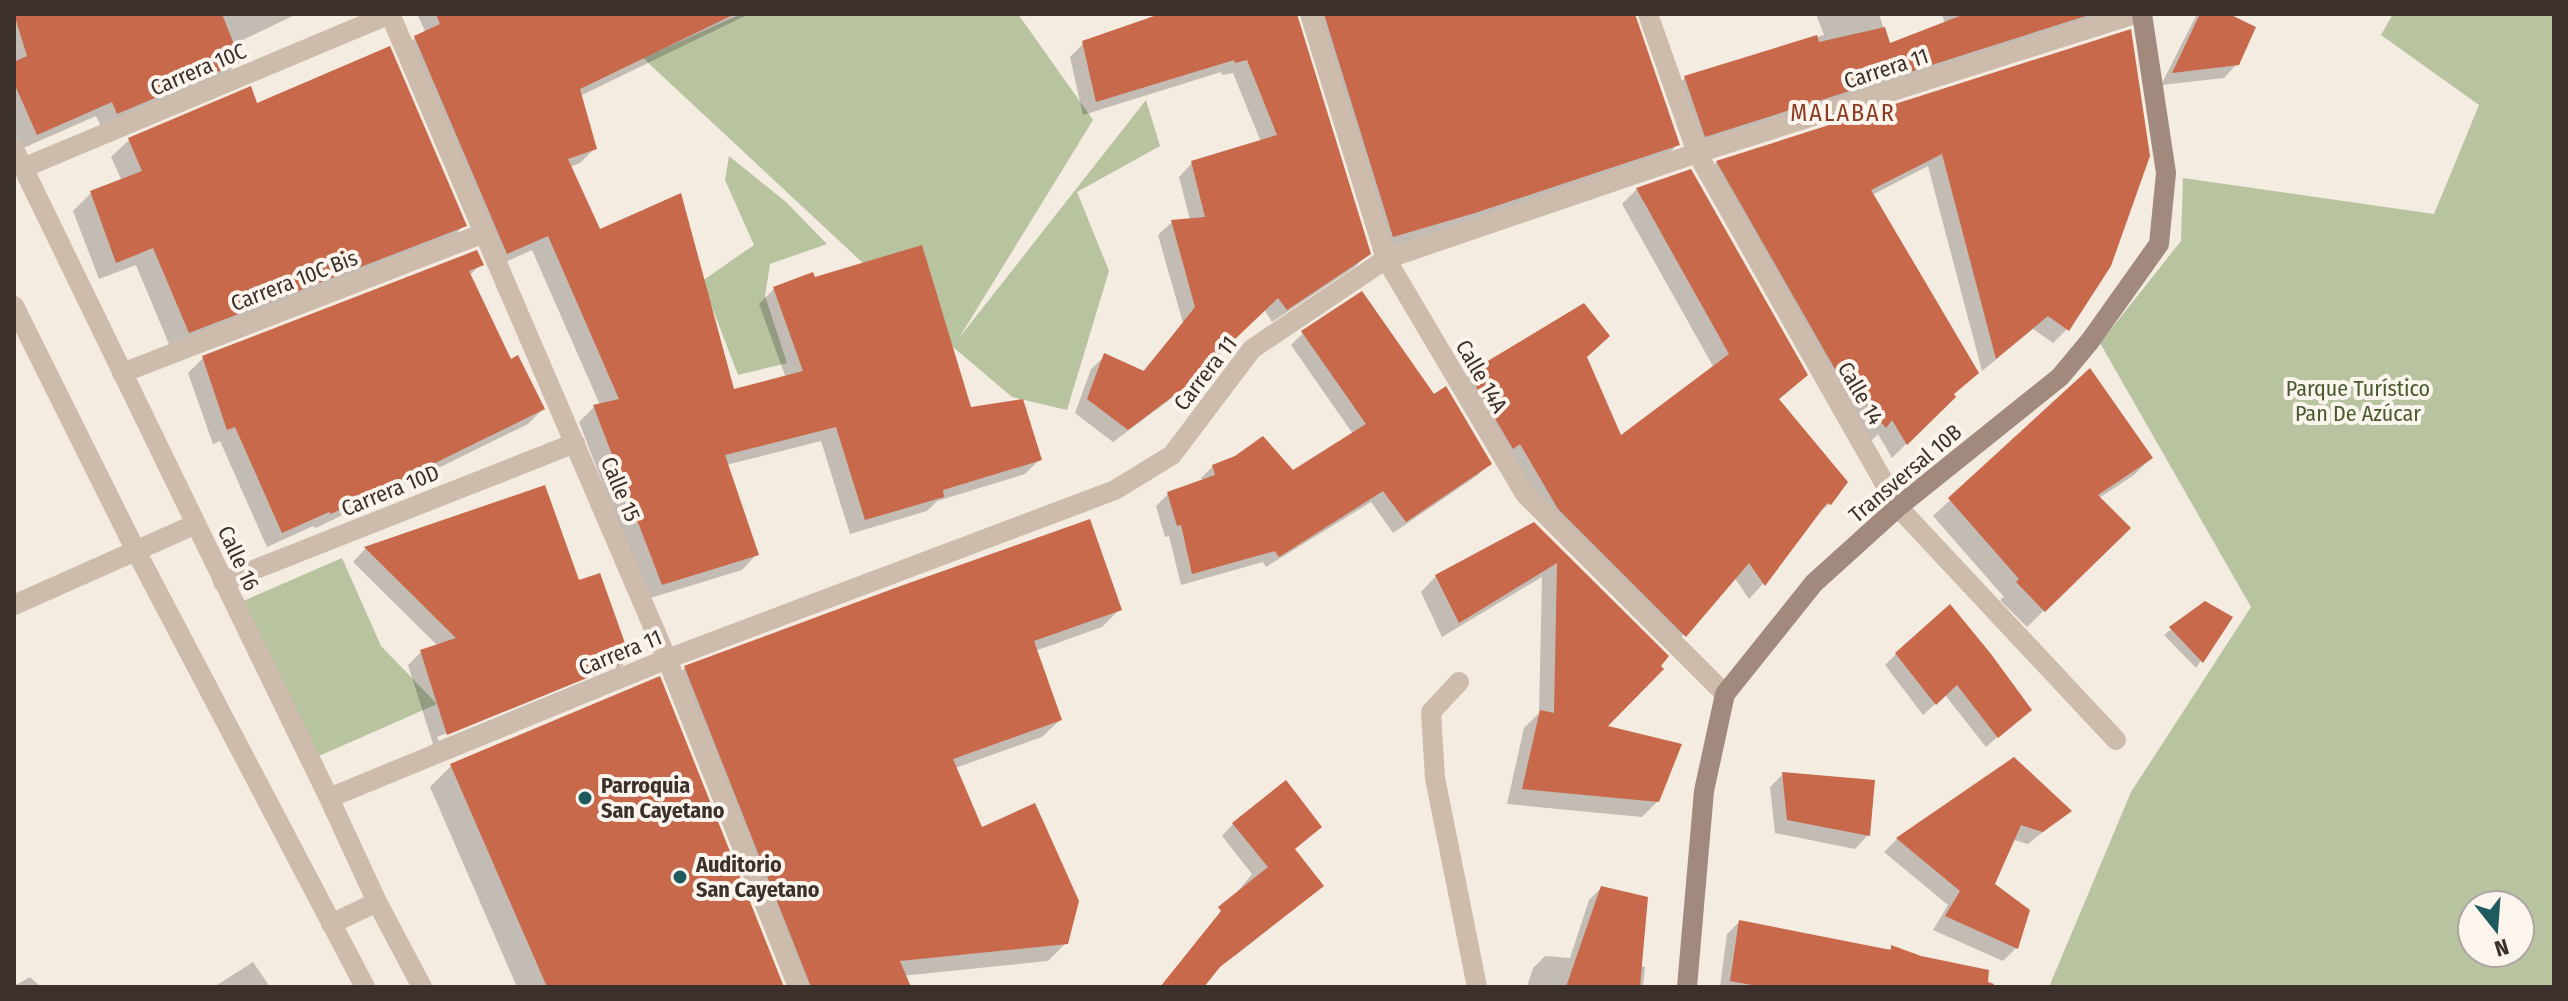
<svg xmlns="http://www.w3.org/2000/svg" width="2568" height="1001" font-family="'Fira Sans Condensed',sans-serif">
  <rect width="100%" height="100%" fill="#f4ebe1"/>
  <path fill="#b8c4a0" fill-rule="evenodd" d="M741,14h277l75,106 -134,218 187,-238 14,46 -83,46 32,79 -42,139 -55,-13 -59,-50 -310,-289z
    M2393,14h161v973h-505l82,-195 120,-185 -151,-264 81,-102 2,-63 251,36 45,-109 -98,-70zM2472,905h48v48h-48z
    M729,156l57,46 41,42 -57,20 -5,32 22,67 -49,12 -36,-94 52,-36 -29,-65z
    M342,558l39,88 56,58 -134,59 -69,-158z"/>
  <path fill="#0003" fill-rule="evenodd" d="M14,14h283l-65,31 7,17 -16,15 -121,51 -6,-12 -75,33 -7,-16z
    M417,14h332l-169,82 15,52 -15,15 -10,4 29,65 133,159 54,-13 -27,-74 15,-15 196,120 70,50 -15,15 -88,27 -10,10 -77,23 -29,-93 -95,24 31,89 -15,16 -95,29 -68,-177 15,-15 6,-2 -68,-155 -40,18 -92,-215 15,-15 11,-5z
    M1166,14h461l51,130 -13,14 -205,68 -81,24 -70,-226 -9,-10h-4l72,239 -13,14 -83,55 -8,-13 -96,92 -55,41 -38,-29 16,-44 14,-13 37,16 41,-49 -25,-88 14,-13 18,-2 -11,-43 13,-14 69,-21 -28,-69 -11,2 -1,-3 -138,43 -13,-58 14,-14z
    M1816,14h63l10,31 56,-21 -3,-10h157l-8,8 -399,127 -21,-58 14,-13 139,-43z
    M2197,14h28l12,50 -13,14 -63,7z
    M2117,36l-50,293 -14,14 -20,-14 -51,42 -54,-205 -56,29 81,202 -61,61 -14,-24 -7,7 -168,-265 14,-14z
    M256,105l208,120 -17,18 -276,106 -35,-84 -37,14 -26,-68 18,-18 31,-12 -11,-24 18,-17z
    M1690,171l100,219 -12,10 51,104 -16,14 -50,66 -14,15 -15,-22 -64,73 -127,-126 -88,-134 15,-16 115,-16 35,80 94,-70 -92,-164 15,-15z
    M481,264l-12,12 41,86 33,47 -15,15 -212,104 -3,-2 -46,21 -47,-106 -7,3 -25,-71 15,-15z
    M1303,333l130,64 56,66 -11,12 -85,58 -22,-31 -105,65 -3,-5 -82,23 -12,-49 -4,1 -9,-31 12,-12 35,-12 -2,-4 12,-12 79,6 61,-38 -62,-89z
    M2090,371l61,87 -17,17 -35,23 29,30 -101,99 -27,-27 4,-3 -71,-81z
    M544,487l34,96 51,76 -14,14 -181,74 -26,-82 13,-13 17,-6 -85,-84 12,-13zM616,664v4l-177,73 -2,-4z
    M1534,524l132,133 -62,70 54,74 -16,16 -135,-13 17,-76 15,-15 3,-136 -100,60 -21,-45 15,-16z
    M2205,603l25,15 -34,50 -32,-33z
    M1120,609l-18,18 -67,24 25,69 -18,17 -87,31 26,61 85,114 -18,18 -253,26 -127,-301 17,-18z
    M1896,654l133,55 -43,38 -41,-52 -22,20 -38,-50z
    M659,679l104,308h-246l-87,-200 21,-21z
    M2014,759l55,52 -41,33 -14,-4 -22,44 24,64 -13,13 -70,-31 15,-25 -64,-53 13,-13z
    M1783,774l85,61 -13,14 -80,-16 -5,-46z
    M1233,824l86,3 -26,23 28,36 -86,70 -2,-9 -38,40h-34l91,-113 -30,-38z
    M1601,888l39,78 5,1 -2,20h-116l6,-19 12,-12 25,2 19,-58z
    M1739,922l148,29 5,-4 37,40h-209l7,-53z
    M253,962l17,25h-56z
    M30,977l11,10h-27v-1z"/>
  <path fill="#c8694b" d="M14,14h208l19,48 -124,52 -5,-12 -75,33 -23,-52v-21l13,-6z
    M436,14h299l-155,75 17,60 -29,10 32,70 81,-36 53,196 69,-18 -30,-84 40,-15 2,5 107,-32 49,162 52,-8 19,61 -99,30 1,7 -79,23 -29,-93 -111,28 34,100 -97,30 -69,-180 26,-6 -71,-163 -41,18 -93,-218 26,-12z
    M1160,14h137l74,240 -84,56 -9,-12 -94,90 -56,42 -41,-31 17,-46 40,18 51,-64 -24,-87 34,-3 -14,-56 86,-26 -30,-75 -12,3 -1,-3 -138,42 -14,-61z
    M1324,14h311l45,131 -205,68 -82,24z
    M1965,14h127l-387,123 -21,-61 133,-41 2,7 66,-15 5,16z
    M2200,14h29l27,13 -17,38 -67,8z
    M2131,29l19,127 -39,110 -42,65 -21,-15 -52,43 -54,-205 -71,36 108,183 -25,21 2,3 -49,48 -15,-25 -6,8 -50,-57 -120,-210z
    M390,46l77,180 -278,107 -36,-85 -37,15 -26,-72 52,-20 -14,-33 123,-52 6,17z
    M1691,169l117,206 -29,24 69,83 -17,23 -4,-2 -62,83 -16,-23 -63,74 -128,-128 -38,-65 -7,5 -45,-76 116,-70 26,33 -23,21 34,78 108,-81 -93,-166z
    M477,250l7,15 -15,6 42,88 7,-4 27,54 -214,105 -2,-2 -47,21 -47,-106 -8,3 -25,-74z
    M1362,291l72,103 12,-8 46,78 -86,58 -23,-31 -104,66 -4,-6 -83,23 -11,-49 -4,1 -10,-34 48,-17 -3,-10 23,-9 28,-20 30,34 73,-46 -65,-93z
    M2090,368l63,90 -55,37 33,33 -86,84 -29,-30 3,-3 -71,-81z
    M545,485l34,95 21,-7 31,87 -184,75 -27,-85 36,-12 -92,-91z
    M1090,519l32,91 -88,31 28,79 -109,39 29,68 53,-24 44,98 -11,43 -168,17 11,26h-100l-127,-321 211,-78z
    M1534,522l135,134 -8,10 3,3 -56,57 74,18 -23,58 -137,-13 18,-79 14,3 3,-150 -98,60 -24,-48z
    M2205,601l28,16 -30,46 -34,-36z
    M1950,604l41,50 41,56 -34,28 -41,-53 -21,20 -41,-52z
    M660,676l124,311h-237l-97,-223z
    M2014,757l58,54 -29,21 -22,-7 -26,59 35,26 -12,39 -73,-33 15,-25 -64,-53z
    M1782,772l93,8 -5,56 -83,-16z
    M1286,780l36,47 -27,22 29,37 -104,81 -16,20h-44l61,-76 -3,-4 50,-40 -36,-44z
    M1601,886l47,11 -8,90h-74z
    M1739,920l152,30v-5l30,11 68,14 -1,12 6,2 -1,3h-230l-33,-6z"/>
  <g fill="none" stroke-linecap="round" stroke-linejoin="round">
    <path stroke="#cdbbac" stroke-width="20" d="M390,14l277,645 131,328
      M1310,14l76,245 139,235 200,200
      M1648,14l49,139 201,354 218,233
      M14,149l315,649 48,104 45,85
      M23,168l367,-154
      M14,306l122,245 229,436
      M122,373l362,-140
      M223,582l352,-139
      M14,605l182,-81
      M1459,682l-28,30 4,66 42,209
      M329,798l338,-139 448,-169 57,-35 80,-106 134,-90 311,-106 438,-139
      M331,924l46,-22"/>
    <path stroke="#a18a7d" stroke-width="20" d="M1687,987l17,-196 21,-97 89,-111 84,-76 162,-130 30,-36 69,-97 7,-71 -24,-159"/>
  </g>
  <g fill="#1f5a5e" stroke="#fbf5ee" stroke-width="3">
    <circle cx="585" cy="798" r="8"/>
    <circle cx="680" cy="877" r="8"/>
  </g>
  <g text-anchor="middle" stroke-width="8" stroke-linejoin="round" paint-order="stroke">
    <g font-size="22" fill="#3b302b" stroke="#fbf5ee">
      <text transform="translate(1886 68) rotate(-18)" y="8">Carrera 11</text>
      <text transform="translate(198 69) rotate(-23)" y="8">Carrera 10C</text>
      <text transform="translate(294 280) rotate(-21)" y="8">Carrera 10C Bis</text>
      <text transform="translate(1205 373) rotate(-52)" y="8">Carrera 11</text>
      <text transform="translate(1482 376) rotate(60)" y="8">Calle 14A</text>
      <text transform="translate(1861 393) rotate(60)" y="8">Calle 14</text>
      <text transform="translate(1905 473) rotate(-40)" y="8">Transversal 10B</text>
      <text transform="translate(621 489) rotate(67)" y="8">Calle 15</text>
      <text transform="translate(390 490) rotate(-22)" y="8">Carrera 10D</text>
      <text transform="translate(239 558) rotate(65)" y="8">Calle 16</text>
      <text transform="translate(620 652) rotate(-22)" y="8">Carrera 11</text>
    </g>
    <g font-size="22" fill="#4a5a2e" stroke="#fbf5ee">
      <text x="2358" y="396">Parque Turístico<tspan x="2358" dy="25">Pan De Azúcar</tspan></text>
    </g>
    <g font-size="22" font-weight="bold" fill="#3b302b" stroke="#fbf5ee" text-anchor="start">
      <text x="601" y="793">Parroquia<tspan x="601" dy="25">San Cayetano</tspan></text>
      <text x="696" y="872">Auditorio<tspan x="696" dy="25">San Cayetano</tspan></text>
    </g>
    <g font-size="24" letter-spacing="2" fill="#8c3b22" stroke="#fbf5ee">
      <text x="1843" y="121">MALABAR</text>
    </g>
  </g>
  <rect width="2568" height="1001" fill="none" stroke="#3b302b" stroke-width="32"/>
  <g transform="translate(2496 929) rotate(163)"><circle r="38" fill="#fbf5ee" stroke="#aea6a0" stroke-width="2"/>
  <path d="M0-6L14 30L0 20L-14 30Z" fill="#1f5a5e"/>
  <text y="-12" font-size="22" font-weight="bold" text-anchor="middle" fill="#3b302b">N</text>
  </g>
</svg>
